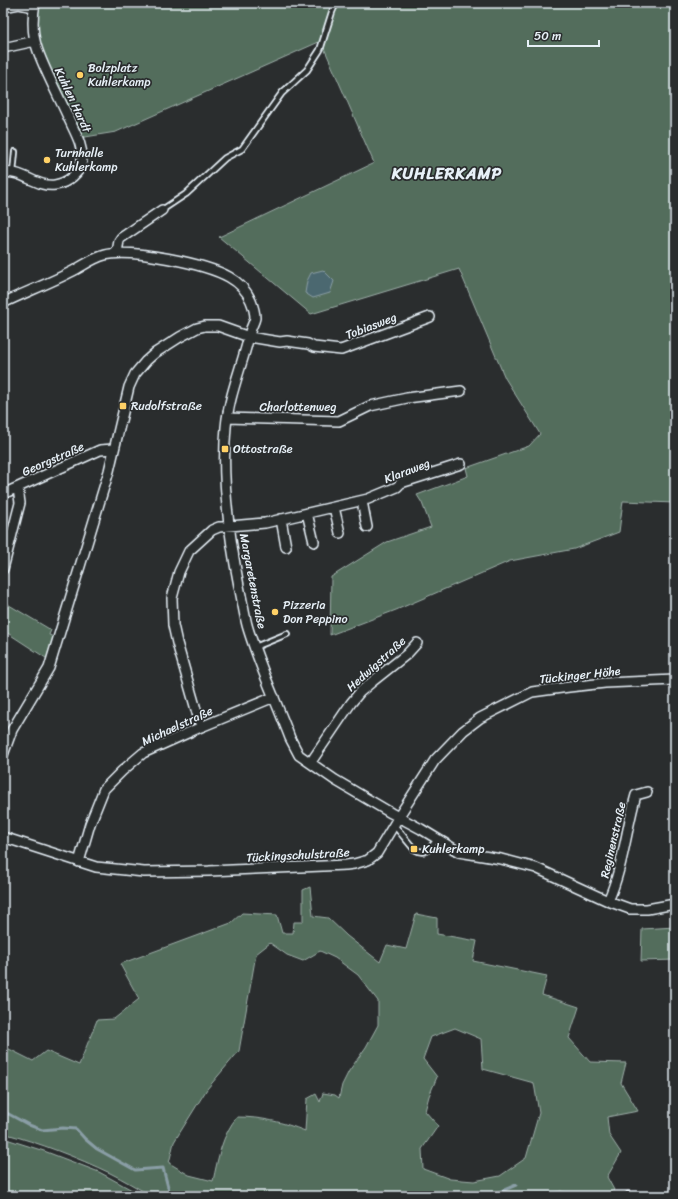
<svg xmlns="http://www.w3.org/2000/svg" width="678" height="1199" font-family="Sriracha,sans-serif">
  <rect width="100%" height="100%" fill="#2a2d2e"/>
  <filter id="ink" filterUnits="userSpaceOnUse"><feTurbulence type="fractalNoise" baseFrequency=".025" numOctaves="2"/><feDisplacementMap in="SourceGraphic" scale="8" xChannelSelector="R" yChannelSelector="G"/><feConvolveMatrix kernelMatrix="1 2 1 2 8 2 1 2 1" color-interpolation-filters="sRGB"/></filter>
  <g filter="url(#ink)">
    <path fill="#536d5b" stroke="#9eafaa" fill-rule="evenodd" d="M35,3h640v500l-52,-2 -4,31 -45,17 -64,12 -114,49 -66,25 1,-58 56,-35 44,-15 -9,-24 -5,-8 51,-19 -2,-8 63,-22 11,-12 -35,-56 -46,-109 -148,45 -92,-77 155,-74 -53,-122 -205,91 -37,6 -42,-88z
      M4,602l47,28 -2,5 7,3 -7,22 -46,-30z
      M310,887l3,29 15,2 19,18 33,26 7,-17 19,4 10,-35 21,4v16l40,7 -4,20 74,15 -5,19 37,12 -10,31 21,24 36,1 -5,20 17,28 -31,6 2,18 12,18 -14,24 7,13 -6,6h-33l-14,-5 -20,5h-390c-13,-8 -27,-16 -41,-23 -34,-16 -70,-30 -107,-40v-87l30,15 13,-10 33,14 18,-45 17,-1 25,-20 -19,-35 111,-41 11,-10 35,2 5,18h11l1,-11h9v-32zM270,943l17,12 16,6 17,-10 15,7 23,17 20,26v24l-12,22 -17,24 -7,14 -3,13 -4,-3 -12,-2 -3,9 -4,-8 -9,5 -2,32c-22,-9 -44,-14 -68,-14 -15,18 -19,41 -24,64l-24,-6 -20,-12 5,-21 33,-53 32,-38 17,-97zM455,1028l26,11 2,30 51,14 5,30 -13,45 -26,18 -26,5 -24,-2 -27,-10 -1,-20 16,-23 -13,-15 4,-15 8,-19 -14,-18 8,-22z
      M675,927v33l-34,1 1,-32z
      M3,1138l41,13 55,21 44,24h-140z"/>
    <path fill="#4c6770" stroke="#8a9ea6" d="M323,270l11,11 -4,12 -17,5 -8,-5 2,-12 4,-8z"/>
    <g fill="none" stroke-linecap="round" stroke-linejoin="round">
      <path stroke="#8a9ea6" stroke-width="3" d="M3,1111l26,14 13,5 21,-2 13,1 9,10 12,10 38,21 28,-2 6,23 9,5
        M490,1196l26,-11"/>
      <g stroke="#e8f1f8" stroke-width="8">
        <path id="service" d="M13,173l2,-21
          M162,210l24,-16 39,-36 17,-9 40,-56 25,-23 13,-20 12,-38 4,-9
          M255,647l32,-13
          M394,825l20,24c11,7 17,-1 23,-10
          M628,1195l1,1"/>
      </g>
      <g stroke="#e8f1f8" stroke-width="12">
        <path id="minor" d="M3,7l16,-3 15,3
          M3,48l32,-7
          M3,173c18,-4 34,15 52,12 12,-2 26,-12 27,-25 1,-16 -8,-29 -14,-43 -10,-22 -22,-44 -30,-66 -6,-16 -6,-32 -3,-48
          M117,252l2,-11 2,-3 41,-28
          M3,303c23,-11 47,-20 70,-32 10,-5 20,-13 32,-16 26,-7 101,9 124,22 9,5 18,14 22,24 2,5 4,11 4,17 -1,5 -4,9 -5,14 -7,32 -21,62 -24,95 -5,52 3,108 13,159 3,13 5,27 8,39 11,38 29,76 43,113l9,17 36,25 56,33 30,16 38,23 42,7 35,9 72,33 22,8h17l28,-5
          M227,418l112,3 31,-15 37,-8 54,-7
          M3,494l97,-44 13,-1
          M362,501l5,26
          M334,507l6,26
          M307,513l7,29
          M281,519l5,28
          M3,569l17,-66 -2,-15
          M201,727l-24,-84 -4,-18 -1,-27 7,-26 10,-21 23,-21 7,-3 46,-4 103,-24 29,-12 4,-4 60,-19
          M3,755l9,-25 37,-62 60,-197 20,-84 6,-13 11,-13 9,-8 25,-16 17,-9 8,-2h13l31,11 31,5 7,-1 21,3 6,3 27,3 89,-33
          M311,762l40,-59 9,-11 13,-11 34,-27 10,-11
          M3,837l93,30 48,5 65,-1 137,-6 8,-1 14,-4 9,-7 24,-40 34,-53 28,-29 17,-13 52,-26 37,-5 36,-4 70,-3
          M79,862l11,-38 14,-35 18,-18 21,-18 58,-26 73,-30
          M608,901c15,-33 18,-71 28,-106l11,-3"/>
      </g>
      <use href="#service" stroke="#2a2d2e" stroke-width="4.5"/>
      <use href="#minor" stroke="#2a2d2e" stroke-width="9"/>
    </g>
  </g>
  <g fill="#ffd166" stroke="#2a2d2e" stroke-width="1.5">
    <circle cx="80" cy="75" r="4"/>
    <circle cx="47" cy="160" r="4"/>
    <rect x="119" y="402" width="8" height="8" rx="2"/>
    <rect x="221" y="445" width="8" height="8" rx="2"/>
    <circle cx="275" cy="612" r="4"/>
    <rect x="410" y="845" width="8" height="8" rx="2"/>
  </g>
  <g text-anchor="middle" stroke-width="3.5" stroke-linejoin="round" paint-order="stroke">
    <g font-size="12" fill="#e8f1f8" stroke="#2a2d2e" text-anchor="start">
      <text x="88" y="72">Bolzplatz<tspan x="88" dy="14">Kuhlerkamp</tspan></text>
      <text x="55" y="157">Turnhalle<tspan x="55" dy="14">Kuhlerkamp</tspan></text>
      <text x="131" y="410">Rudolfstraße</text>
      <text x="233" y="453">Ottostraße</text>
      <text x="283" y="609">Pizzeria<tspan x="283" dy="14">Don Peppino</tspan></text>
      <text x="422" y="853">Kuhlerkamp</text>
    </g>
    <g font-size="12" fill="#e8f1f8" stroke="#2a2d2e">
      <text transform="translate(73 100) rotate(65)" y="4">Kuhlen Hardt</text>
      <text transform="translate(371 326) rotate(-21)" y="4">Tobiasweg</text>
      <text x="298" y="411">Charlottenweg</text>
      <text transform="translate(53 459) rotate(-24)" y="4">Georgstraße</text>
      <text transform="translate(407 471) rotate(-21)" y="4">Klaraweg</text>
      <text transform="translate(253 581) rotate(79)" y="4">Margaretenstraße</text>
      <text transform="translate(376 664) rotate(-42)" y="4">Hedwigstraße</text>
      <text transform="translate(580 675) rotate(-6)" y="4">Tückinger Höhe</text>
      <text transform="translate(177 726) rotate(-25)" y="4">Michaelstraße</text>
      <text transform="translate(613 840) rotate(-77)" y="4">Reginenstraße</text>
      <text transform="translate(298 855) rotate(-3)" y="4">Tückingschulstraße</text>
    </g>
    <g font-size="16" font-weight="bold" letter-spacing="1" fill="#e8f1f8" stroke="#2a2d2e">
      <text x="447" y="179">KUHLERKAMP</text>
    </g>
  </g>
  <rect width="678" height="1199" fill="none" stroke="#2a2d2e" stroke-width="16"/>
  <rect x="8" y="8" width="662" height="1183" fill="none" stroke="#e8f1f8" stroke-width="1.5" filter="url(#ink)"/>
  <path d="M528 40v6h71v-6" fill="none" stroke="#e8f1f8" stroke-width="2"/>
  <text x="534" y="40" font-size="12" fill="#e8f1f8" stroke="#2a2d2e" stroke-width="3" paint-order="stroke">50 m</text>
</svg>
